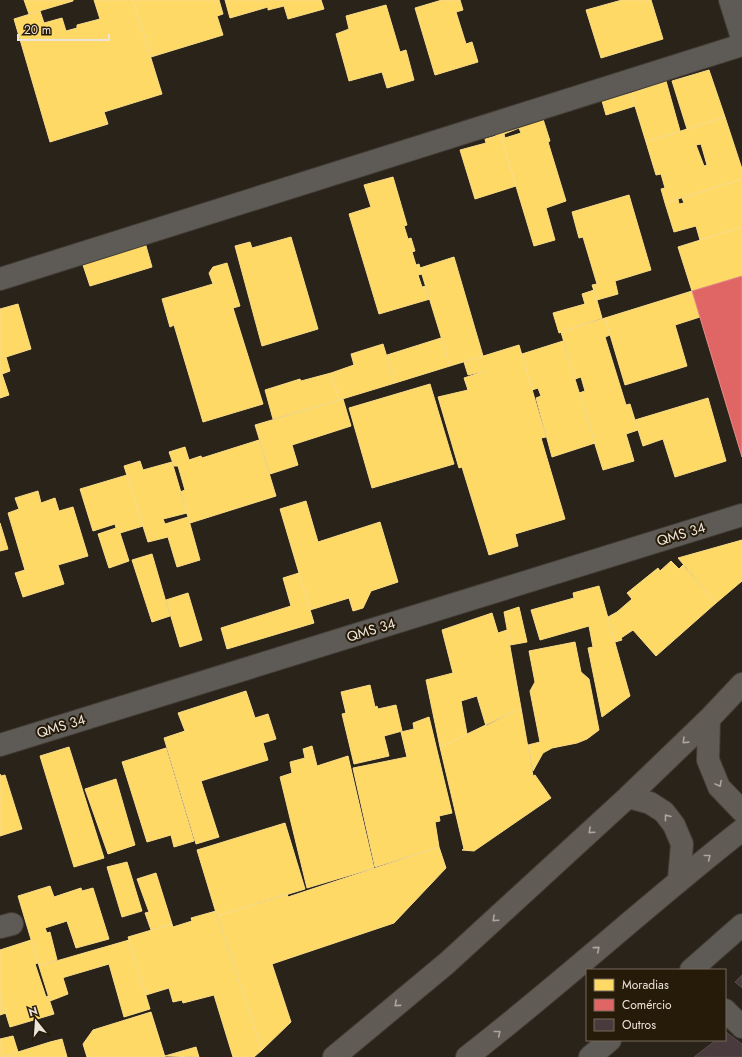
<svg xmlns="http://www.w3.org/2000/svg" width="742" height="1057" font-family="Jost,sans-serif">
  <rect width="100%" height="100%" fill="#292319"/>
  <path fill="#ffd966" stroke="#f9dc88" fill-rule="evenodd" d="M24,0h49v1l-44,13z
    M94,0h39l29,94 -58,18 4,12 -58,18 -36,-123 26,-8 4,12 18,-5 4,13 11,-3v-3l23,-6z
    M133,0h86l4,14 -6,2 6,19 -72,22z
    M225,0h96l3,9 -36,10 -4,-13 -16,4v-3l-38,11z
    M442,0h18l3,10 -7,2 10,32 6,-2 6,20 -43,13 -20,-67z
    M622,0h29l12,39 -62,19 -15,-48z
    M386,5l14,47 6,-2 8,30 -27,8 -5,-16 -33,9 -13,-47 13,-5 -3,-13z
    M709,70l16,47 -38,12 -15,-48z
    M666,81l14,50 -34,11 -15,-49z
    M631,93l4,13 -29,9 -4,-14z
    M725,117l17,52v10l-77,24 -4,-14 4,-1 -4,-14 -5,1 -10,-33zM701,144l6,21 -3,1 -8,-21z
    M543,119l7,22 -2,1 18,59 -20,7 9,32 -21,6 -34,-113zM519,128l2,5 -16,5 -1,-4z
    M500,133l16,53 -41,13 -15,-49 26,-7 -1,-4 11,-3 -1,-2z
    M393,177l14,48 -3,1 4,13 3,-1 4,13 -3,1 4,13 3,-1 3,10 -4,1 4,12 4,-1 4,13 -51,15 -30,-100 22,-7 -7,-22z
    M742,179v48l-42,13 -4,-14 -22,6 -9,-29 13,-4 1,5 5,-1 -2,-5z
    M629,195l22,75 -36,11 3,13 -21,6 -5,-15 5,-1 -14,-47 -4,1 -7,-26z
    M742,227v49l-50,15 -14,-44z
    M291,237l27,92 -56,17 -27,-100 15,-4 2,6z
    M144,239l8,28 -62,19 -9,-27z
    M454,257l29,99 -33,10 -30,-98z
    M227,263l13,43 -7,2 30,96 -60,18 -29,-97 -4,2 -8,-28 51,-15 -4,-11 4,-6z
    M594,290l8,28 -43,15 -6,-20 32,-9 -3,-10z
    M692,291l8,26 -25,8 12,41 -62,19 -20,-67z
    M18,304l13,45 -25,8 4,14 -8,3 7,21 -9,3v-89z
    M605,318l5,17 -5,2 21,68 4,-1 8,26 -12,4 8,27 -31,9 -24,-77 6,-2 -4,-14 -6,2 -14,-47z
    M441,338l9,28 -55,17 -8,-28z
    M563,341l32,102 -43,14 -16,-59 5,-2 -3,-8 -6,2 -10,-36z
    M383,344l12,39 -56,17 -8,-27 23,-8 -3,-11z
    M519,345l27,92 -5,1 24,81 -50,15 3,12 -29,9 -27,-88 -3,1 -21,-71 30,-7 -4,-12 21,-7 -17,4 -4,-13z
    M331,373l8,27 -66,19 -8,-29 35,-11 1,2z
    M430,384l24,80 -82,24 -23,-80z
    M708,398l18,63 -51,16 -12,-38 -20,7 -8,-26z
    M343,399l8,27 -59,19 6,20 -28,9 -15,-49z
    M259,440l17,56 -86,27 -10,-31 5,-2 -7,-24h-4l-5,-14 16,-5 4,13 12,-4 1,2z
    M140,461l3,9 29,-8 15,51 -24,6 2,5 23,-7 12,43 -23,7 -9,-30 -20,5 -24,-76z
    M127,475l16,51 -23,7 9,28 -20,7 -11,-34 18,-6 -1,-4 -22,7 -13,-42z
    M38,491l3,12 14,-5 4,13 14,-4 15,49 -30,9 6,19 -41,13 -8,-24 10,-3 -17,-57 11,-4 -4,-11z
    M306,501l12,41 62,-20 18,60 -27,9 -8,17 -10,3 -4,-13 -39,12 -30,-101z
    M0,523l8,26 -8,2z
    M742,540v41l-26,22 -38,-45z
    M152,554l18,62 -18,6 -20,-62z
    M671,561l8,8 4,-4 33,38 -60,53 -23,-26 -12,8 1,2 -7,2 -7,-25 9,-5 15,-13 -5,-6 31,-25 2,3z
    M299,573l15,50 -87,26 -6,-21 70,-22 -8,-28z
    M599,586l31,110 -28,21 -14,-69 5,-1 -4,-21 -49,14 -9,-30 43,-12 -1,-5z
    M188,593l14,47 -22,7 -14,-47z
    M519,607l8,35 -17,3 -6,-33z
    M492,613l6,20 9,-3 14,78 -35,18 -9,-30 -16,5 6,33 -27,13 -14,-67 27,-7 -11,-43z
    M575,642l6,30 8,7 10,51 -12,9 -10,4 -25,5 -9,5 -10,18 -5,-26 12,-3 -10,-51 5,-9 -6,-31z
    M370,685l5,22 2,-1 1,3 18,-4 6,26 -18,5 5,20 -35,8 -12,-50 4,-1 -5,-21z
    M246,691l9,27 13,-4 8,25 -13,4 5,17 -67,21 18,56 -23,7 -32,-106 21,-7 -7,-18z
    M521,708l12,68 2,-1 16,23 -77,53 -12,-1 2,-1 -24,-102z
    M429,717l23,96 -13,3 1,5 -5,1 4,25 -64,20 -22,-99 54,-11 -6,-25 13,-3 -1,-6z
    M312,746l5,20 31,-10 26,112 -67,20 -27,-111 12,-4 -2,-11 15,-4 -2,-9z
    M69,747l35,111 -30,9 -34,-111z
    M166,748l28,93 -20,6 -3,-12 -24,7 -25,-80z
    M0,774l1,2 4,-1 17,54 -22,7z
    M116,779l19,66 -27,9 -23,-65z
    M285,823l20,66 -88,27 -20,-66z
    M439,847l7,21 -52,55 -122,41 19,58 -29,28 -45,-134 70,-22 1,3z
    M127,862l15,49 -20,6 -15,-50z
    M156,873l16,51 -21,6 -6,-17 4,-1 -12,-33z
    M50,886l4,11 27,-9 1,3 11,-3 16,51 -33,9 -9,-27 -22,7 2,5 3,-1 7,28 -18,6 -21,-70z
    M216,911l46,139 -8,7h-21l-19,-62 -31,8 -1,-3 -9,2 -4,-14 -23,7 -18,-58 44,-13 1,3 19,-6 -1,-3z
    M31,940l7,23 -3,1 11,33 2,-1 6,18 -44,13 -10,-32v-45z
    M129,940l21,69 -26,8 -15,-53 -44,13 -2,1 5,16 -18,7 -11,-35z
    M0,995l6,18 -6,2z
    M151,1012l14,45h-78l-4,-13 10,-14z
    M13,1036l5,16 -18,5v-18z
    M62,1039l5,18h-65l48,-15z
    M196,1047l3,10 -34,-1z"/>
  <path fill="#e06666" stroke="#e48c88" d="M742,276v181l-50,-166z"/>
  <path fill="#493a3d" stroke="#554e4c" d="M742,975v13l-7,-6z
    M726,1032l16,12v13h-48l22,-17h9z"/>
  <g fill="none" stroke-linecap="round" stroke-linejoin="round">
    <g stroke="#433d36" stroke-width="24">
      <path id="minor" d="M730,0l12,38
        M0,279l742,-234
        M0,745l742,-230
        M0,927l12,-3
        M691,970l51,-45
        M725,1010l17,17
        M590,1057l20,-17"/>
    </g>
    <g stroke="#433d36" stroke-width="24">
      <path id="major" d="M709,719l-1,41 11,27 23,24
        M628,797l22,6 14,9 10,13 8,19 -3,35
        M334,1057l113,-94 181,-166 81,-78 33,-35
        M467,1057c94,-73 182,-154 275,-227"/>
    </g>
    <use href="#minor" stroke="#5e5b56" stroke-width="22"/>
    <use href="#major" stroke="#605b54" stroke-width="22"/>
  </g>
  <defs><path id="oneway-chevron" d="M-2-3.5L2.5 0L-2 3.5" fill="none" stroke-width="1.6" stroke-linecap="round" stroke-linejoin="round"/></defs>
  <g stroke="#ada69d">
    <use href="#oneway-chevron" transform="translate(685 741) rotate(136)"/>
    <use href="#oneway-chevron" transform="translate(719 784) rotate(62)"/>
    <use href="#oneway-chevron" transform="translate(667 817) rotate(-128)"/>
    <use href="#oneway-chevron" transform="translate(591 831) rotate(138)"/>
    <use href="#oneway-chevron" transform="translate(708 857) rotate(-38)"/>
    <use href="#oneway-chevron" transform="translate(495 919) rotate(138)"/>
    <use href="#oneway-chevron" transform="translate(597 949) rotate(-40)"/>
    <use href="#oneway-chevron" transform="translate(397 1004) rotate(140)"/>
    <use href="#oneway-chevron" transform="translate(498 1033) rotate(-39)"/>
  </g>
  <g text-anchor="middle" stroke-width="4" stroke-linejoin="round" paint-order="stroke">
    <g font-size="14" fill="#ece4d9" stroke="#261a09">
      <text transform="translate(681 534) rotate(-17)" y="5">QMS 34</text>
      <text transform="translate(371 630) rotate(-17)" y="5">QMS 34</text>
      <text transform="translate(61 726) rotate(-17)" y="5">QMS 34</text>
    </g>
  </g>
  <rect x="586" y="969" width="140" height="72" fill="#261a09" stroke="#756b5c"/>
  <rect x="594" y="979" width="20" height="12" fill="#ffd966" stroke="#756b5c"/>
  <text x="622" y="989" font-size="12" fill="#ece4d9">Moradias</text>
  <rect x="594" y="999" width="20" height="12" fill="#e06666" stroke="#756b5c"/>
  <text x="622" y="1009" font-size="12" fill="#ece4d9">Comércio</text>
  <rect x="594" y="1019" width="20" height="12" fill="#493a3d" stroke="#756b5c"/>
  <text x="622" y="1029" font-size="12" fill="#ece4d9">Outros</text>
  <g transform="translate(36 1021) rotate(343)" stroke="#261a09" stroke-width="3" paint-order="stroke">
  <path d="M0-3L7 15L0 10L-7 15Z" fill="#ece4d9"/>
  <text y="-6" font-size="11" font-weight="bold" text-anchor="middle" fill="#ece4d9">N</text>
  </g>
  <path d="M18 34v6h91v-6" fill="none" stroke="#ece4d9" stroke-width="2"/>
  <text x="24" y="34" font-size="12" fill="#ece4d9" stroke="#261a09" stroke-width="3" paint-order="stroke">20 m</text>
</svg>
